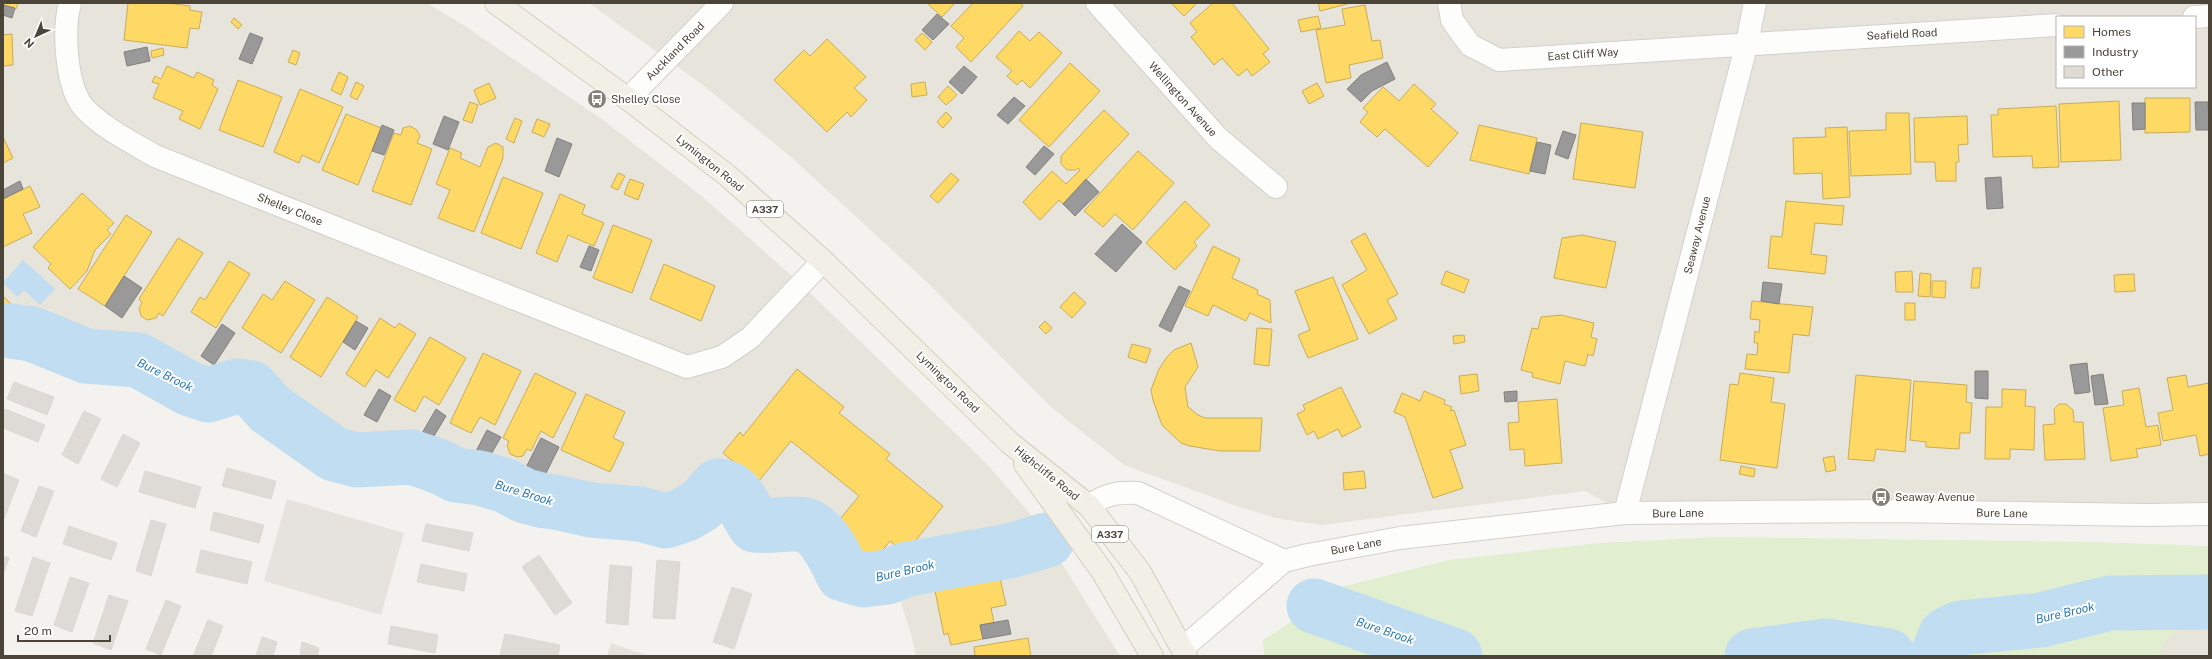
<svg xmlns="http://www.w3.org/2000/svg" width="2212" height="659" font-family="'Public Sans',sans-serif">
  <rect width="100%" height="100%" fill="#f4f2ee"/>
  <path fill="#e7e4dc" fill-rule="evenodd" d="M3,3h424l38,23 138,94 101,78 98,87 185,179 45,52 88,140h-204l-3,-15 -15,-49 -29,-16 -108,-73 -61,-10 -54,7h-48l-23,11 -27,3 -545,-174z
    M589,3h1620v511l-584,-1 -40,-22 -263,34 -47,-7 -41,-13 -110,-40 -72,-57 -125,-126 -136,-125 -92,-75zM2057,17h138v70h-138z
    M2209,616v40h-52l8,-16 32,-22z"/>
  <path fill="#e1eecf" d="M1718,537l376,5 115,4v70l-12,2 -31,22 -9,16h-893l-1,-16 82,-54 104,-26 152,-17z"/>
  <path fill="#e6e3df" d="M287,499l117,34 -23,82 -117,-34z
    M611,643l38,13h-42z"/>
  <path fill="#c0ddf1" d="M23,260l32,29 -15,16 -16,-15 -6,7 -15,-14z"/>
  <path fill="#ffd966" stroke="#c9ac58" d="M3,3h15l-2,6 -13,-4z
    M128,3h39l23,3v4l12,2 -3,17 -9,-1 -3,20 -63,-8z
    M927,3h28l-13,14z
    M973,3h47l3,3 -52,56 -15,-15 8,-9 -13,-12z
    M1171,3h26l-13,13z
    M1213,3h19l37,46 -6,5 7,8 -18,14 -5,-7 -9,7 -16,-18 -8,7 -23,-28 6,-5 -7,-9z
    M1318,3h33l-31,8z
    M1365,5l7,36 8,-1 3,18 -34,7 2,13 -25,5 -10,-53 29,-5 -3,-16z
    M1318,16l3,12 -20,4 -3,-12z
    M234,18l8,7 -4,4 -7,-7z
    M1019,31l11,10 9,-9 23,21 -32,35 -8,-8 -5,5 -10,-9 5,-5 -16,-14z
    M922,33l10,9 -7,8 -10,-10z
    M12,34l1,31 -10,1v-31z
    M827,39l39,38 -12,11 13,12 -16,17 -4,-5 -20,20 -53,-52 30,-30 6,6z
    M163,48l1,7 -12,3 -1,-7z
    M293,50l7,3 -4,12 -8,-3z
    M1070,63l30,28 -51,56 -30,-27z
    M167,66l27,12 3,-6 17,8 -2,5 6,4 -18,40 -21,-10 4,-8 -30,-13 6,-14 -7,-2 3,-6 6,3z
    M339,72l9,5 -7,18 -10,-5z
    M238,80l44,17 -19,50 -44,-17z
    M356,82l8,4 -7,14 -7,-4z
    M925,82l2,13 -15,2 -1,-13z
    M489,83l7,15 -16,7 -6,-15z
    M1317,83l7,13 -15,8 -7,-13z
    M1414,84l22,20 -5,5 27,24 -30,34 -43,-38 -8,8 -17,-15 8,-10 -5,-4 20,-21 16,14z
    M948,86l9,9 -11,10 -8,-8z
    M300,89l43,18 -24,56 -17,-8 -3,8 -25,-11z
    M2145,98h45v34l-45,1z
    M2119,101l2,59 -60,2 -2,-58z
    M470,102l8,3 -6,18 -9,-3z
    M2056,106l3,61 -26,1 -1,-12 -39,1 -2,-42h7v-6z
    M1104,110l25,24 -66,70 -4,-4 -19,20 -17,-18 29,-31 14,13 14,-14 -2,-2 -2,2h-9l-6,-6v-8z
    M946,112l6,6 -9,10 -6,-6z
    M1886,113h23l2,61 -60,2 -2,-45 37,-1z
    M346,114l35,14 -23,57 -36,-15z
    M1967,116l1,28 -10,1 1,17h-3v19h-20l-1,-19h-20l-1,-44z
    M515,118l7,3 -8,22 -8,-4z
    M537,119l13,5 -6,13 -12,-5z
    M1581,123l62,9 -8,56 -62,-9z
    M1479,125l58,13 -8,36 -59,-14z
    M410,126l7,4 3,6 -3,7 15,6 -21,56 -39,-14 22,-58 7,2 2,-7z
    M1847,127l3,70 -27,2 -1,-26 -28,1 -1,-36 33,-1 -1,-9z
    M3,137l10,21 -10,5z
    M496,143l7,4v11l-29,74 -36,-14 12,-28 -14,-6 14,-36 12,5 -2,5 20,9 8,-20z
    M1138,151l36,32 -41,47 -18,-16 -12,13 -19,-16z
    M618,173l7,3 -7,14 -7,-3z
    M951,173l8,7 -21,23 -8,-7z
    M503,177l40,16 -22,56 -40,-16z
    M630,179l14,5 -6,16 -14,-6z
    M30,186l10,21 -17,7 9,19 -29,14v-48z
    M82,193l32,30 -7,7 4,4 -16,16 -8,21 -17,18 -22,-21 3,-4 -18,-17z
    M560,194l25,11 -3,9 22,9 -10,23 -26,-11 -11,27 -21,-9z
    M1185,201l25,24 -16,17 3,4 -22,24 -29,-27z
    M1786,201l58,5 -2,19 -27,-2 -4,31 16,2 -2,18 -57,-6 3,-32 11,1z
    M126,215l26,17 -47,74 -27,-17z
    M613,225l39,15 -20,53 -39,-15z
    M1365,233l33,61 -11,6 10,19 -28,15 -27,-49 25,-15 -16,-29z
    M1582,235l34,7 -10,46 -52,-10 8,-40z
    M178,238l25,15 -40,63 -4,-3 -3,5 -9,2 -6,-4 -2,-8 3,-5 -3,-4z
    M1213,246l27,13 -8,19 26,12 -1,4 13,6 1,23 -21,-10 -4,8 -33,-16 -5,11 -23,-10z
    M229,261l21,13 -34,54 -25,-16 9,-15 5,3z
    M664,264l51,22 -14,35 -51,-22z
    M1973,268h8l-2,20h-8z
    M1446,271l23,9 -5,13 -23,-9z
    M1912,271l1,21h-17l-1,-20z
    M1920,273l11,1 -1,23 -12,-1z
    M2134,274l1,17 -20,1 -1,-17z
    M1333,277l25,62 -50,19 -10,-23 12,-5 -15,-39z
    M285,281l30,19 -34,53 -39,-25 21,-34 9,6z
    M1932,281h14l-1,17 -13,-1z
    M1074,292l12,11 -14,15 -12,-11z
    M3,296l11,11 -11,11z
    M327,297l31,20 -37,60 -31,-20z
    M1752,301l61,6 -4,29 -16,-2 -4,39 -44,-4 2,-15 10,1 1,-12h-4l1,-12 4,2 1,-13 -10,-1z
    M1905,303h10v17h-10z
    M1561,315l33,8 -3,14 6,2 -4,17 -5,-2 -3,12 -20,-5 -5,23 -28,-7 1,-4 -12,-3 11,-42 6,1 3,-12z
    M380,318l15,10 4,-5 17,11 -28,44 -12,-8 -11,17 -19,-13z
    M1045,321l7,7 -6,6 -7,-7z
    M1257,328l15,1 -3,37 -15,-2z
    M1464,335l1,7 -11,2 -1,-8z
    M430,337l36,21 -27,47 -15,-9 -9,16 -21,-12z
    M1191,343l7,24 -13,20 3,20 10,8 7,3h57l-2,33h-40l-30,-5 -9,-3 -19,-18 -9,-25 -2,-10 3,-8 5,-13 8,-12 7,-7z
    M1132,344l19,5 -5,14 -18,-6z
    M483,353l38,18 -26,54 -15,-8 -9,16 -21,-10z
    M797,369l47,38 -5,6 51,41 -4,5 57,47 -38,48 -15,-13 -22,27 -41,-33 32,-39 -68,-55 -33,41 -35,-29 17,-21 3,4z
    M535,373l41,20 -23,45 -12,-7 -10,20 -4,-2 -4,7 -6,1 -7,-3 -3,-9 2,-4 -6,-3z
    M1740,373l34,5 -3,24 14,2 -8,64 -57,-8 10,-76 8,1z
    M1477,374l2,17 -18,3 -2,-18z
    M1856,375l55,5 -6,72 -29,-3 -2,12 -26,-2z
    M2186,375l2,12 21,-4v71l-9,2 -4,-21 -33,6 -5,-28 15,-3 -6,-32z
    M1914,381l53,4 -1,17 6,1 -2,30h-10l-1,16 -33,-2v-5l-16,-2z
    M1341,387l20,40 -19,10 -4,-8 -20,10 -4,-8 -7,4 -10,-21 8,-4 -2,-5z
    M2139,388l7,39 12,-2 3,20 -25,4 2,8 -27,4 -8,-53 21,-3 -2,-14z
    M2002,389l24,1 -1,16 10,1 -1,43 -24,-1v10h-25l1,-52h16z
    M1424,391l21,9 -1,4 8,3 -2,4 4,-1 12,35 -16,5 13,38 -30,10 -28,-81 -11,-5 8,-19 18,8z
    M244,392l11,8 -9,14 -12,-8z
    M586,394l39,18 -12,26 11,5 -14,29 -49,-22z
    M1557,399l5,64 -37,3 -1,-17 -14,1 -2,-27 11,-1 -1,-20z
    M2059,404h7l7,6 1,12h9l2,37 -40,1 -2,-35 12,-1 -1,-15z
    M1834,456l2,14 -10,2 -3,-14z
    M1741,466l14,3 -1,8 -15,-3z
    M1364,471l2,17 -22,2 -1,-17z
    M962,575l2,10 36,-7 6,27 -15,3 3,15 -14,2 3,14 -32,6 -3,-12 -4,2 -9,-44 10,-2 -2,-10z
    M1028,638l3,18h-56l-1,-9z"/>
  <path fill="#999" stroke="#82807c" d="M3,5l12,3 -3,10 -9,-3z
    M937,14l12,10 -16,16 -11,-10z
    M250,33l13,5 -11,26 -13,-5z
    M147,47l3,14 -23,5 -3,-14z
    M1387,62l8,17 -23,12 -11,11 -14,-13 14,-14z
    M964,66l13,11 -15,17 -13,-12z
    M1014,97l11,9 -17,18 -11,-9z
    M2195,102h13l1,28h-13z
    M2132,103h13v26l-12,1z
    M444,116l15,6 -11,28 -15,-6z
    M382,125l12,5 -10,25 -12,-4z
    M1563,131l13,4 -8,24 -13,-5z
    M557,138l15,6 -13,33 -14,-6z
    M1537,142l14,3 -6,29 -15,-3z
    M1044,146l10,8 -19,21 -9,-8z
    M2001,177l2,31 -16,1 -2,-31z
    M1086,179l13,13 -24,24 -12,-12z
    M20,181l3,8 -20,10v-9z
    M1122,224l20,18 -26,30 -21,-18z
    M589,246l10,4 -8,21 -11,-4z
    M124,276l18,12 -20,30 -17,-12z
    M1763,282l19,2 -3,20 -18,-3z
    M1179,286l11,5 -19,41 -12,-6z
    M356,321l12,7 -13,22 -12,-8z
    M222,324l13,9 -21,32 -13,-9z
    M2087,363l3,29 -15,2 -5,-29z
    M1975,371h13v28l-13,-1z
    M2103,374l5,30 -13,1 -4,-29z
    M379,389l12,7 -14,26 -13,-7z
    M1517,391v10l-12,1 -1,-10z
    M436,409l10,7 -15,25 -10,-6z
    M487,430l14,7 -15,26 -13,-6z
    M541,438l18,9 -23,46 -18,-10z
    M1008,620l3,14 -28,5 -3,-14z"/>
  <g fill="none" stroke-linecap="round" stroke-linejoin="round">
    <path stroke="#c0ddf1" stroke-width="55" d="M3,330l29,4 54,22 52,4 52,29 18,6 29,-9 14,2 19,21 64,45 23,6 54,-3 27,9 18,9 24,3 26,8 19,10 20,5 10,1 36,8 49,4 26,7 18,-6 17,-10 17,-19c21,1 26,24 37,39 13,2 40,-3 50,0 19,7 30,32 38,49l20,6 24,-3 21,-8 101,-18 38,-11
      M1314,606l141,50
      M1752,656l74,-10 62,10
      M1937,656l9,-21 14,-7 81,-8 69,-17 99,-1"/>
  </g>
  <path fill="#dedbd6" stroke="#dcd9d4" d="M14,382l40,15 -7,18 -40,-16z
    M5,409l40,16 -7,17 -35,-14v-13z
    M84,411l17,8 -23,45 -16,-9z
    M123,434l17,9 -23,44 -16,-8z
    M227,468l49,13 -5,18 -49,-13z
    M145,471l56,16 -6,21 -56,-16z
    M4,474l15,6 -16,41v-46z
    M39,486l15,5 -18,46 -15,-6z
    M214,512l50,13 -5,18 -49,-13z
    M151,520l15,4 -15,52 -15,-5z
    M426,524l47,9 -4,18 -47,-10z
    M69,526l48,17 -6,17 -48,-16z
    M201,550l51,12 -5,22 -51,-12z
    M539,555l33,48 -17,12 -33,-48z
    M3,556l6,2 -6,17z
    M33,557l17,6 -18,53 -17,-5z
    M657,560l23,2 -5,57 -22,-1z
    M421,564l46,10 -3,17 -47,-9z
    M610,565l22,2 -4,58 -22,-2z
    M70,577l19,6 -17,49 -18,-7z
    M732,587l20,7 -18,55 -21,-7z
    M109,595l19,6 -17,49 -18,-7z
    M166,600l15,6 -20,49 -15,-6z
    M208,620l15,6 -12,30h-18z
    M391,626l47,9 -3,18 -47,-9z
    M505,634l55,11 -2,11 -58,-1z
    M262,637l15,5 -4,14h-17z
    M302,642l17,6 -2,8h-17z"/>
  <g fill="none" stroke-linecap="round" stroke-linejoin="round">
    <g stroke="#d2d0cb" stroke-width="24">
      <path id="minor" d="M70,3c-7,26 -5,86 16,107 19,19 45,32 69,46l532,211 35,-10 28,-19 73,-77
        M1097,3l121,135 58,49
        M1449,3l3,17 18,25 29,15 558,-35
        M2194,17l15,-1
        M628,99l94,-96
        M1625,513l122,-470 8,-40"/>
    </g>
    <g stroke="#d2d0cb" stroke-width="24">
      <path id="tertiary" d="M1089,506c16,-12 29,-14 49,-13l146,68
        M1183,648l101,-87 24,-6 92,-17 225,-25 265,-2 257,4 62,-1"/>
    </g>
    <g stroke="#d6cebb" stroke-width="24">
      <path id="primary" d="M496,3l132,96 100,77 95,85 187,182 79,63 51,66 46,84
        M1025,464l77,107 50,85"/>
    </g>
    <use href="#minor" stroke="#fdfdfc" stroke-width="22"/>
    <use href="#tertiary" stroke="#fdfdfc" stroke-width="22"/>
    <use href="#primary" stroke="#f2efe6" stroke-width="22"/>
  </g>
  <defs>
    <g id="bus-disc" transform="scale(1)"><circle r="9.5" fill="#868178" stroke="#fff"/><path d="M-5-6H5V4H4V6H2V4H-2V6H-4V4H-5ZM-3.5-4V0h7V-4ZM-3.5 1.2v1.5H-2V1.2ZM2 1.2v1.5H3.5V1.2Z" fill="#fff"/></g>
  </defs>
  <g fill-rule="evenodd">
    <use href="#bus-disc" x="597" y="99"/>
    <use href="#bus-disc" x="1881" y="497"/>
  </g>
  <g text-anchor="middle" stroke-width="4" stroke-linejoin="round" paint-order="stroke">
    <g fill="#fff" stroke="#817c74" stroke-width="1">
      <rect x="747" y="201" width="36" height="16" rx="3"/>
      <rect x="1092" y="526" width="36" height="16" rx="3"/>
    </g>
    <g font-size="10" font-weight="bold" fill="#4b4439">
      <text x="765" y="213">A337</text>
      <text x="1110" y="538">A337</text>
    </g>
    <g font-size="11" fill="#4b4439" stroke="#fff">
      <text transform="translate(1902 34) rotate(-3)" y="4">Seafield Road</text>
      <text transform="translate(675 51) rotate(-45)" y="4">Auckland Road</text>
      <text transform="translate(1583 54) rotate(-4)" y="4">East Cliff Way</text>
      <text transform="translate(1183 99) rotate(48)" y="4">Wellington Avenue</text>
      <text transform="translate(710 163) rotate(39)" y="4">Lymington Road</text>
      <text transform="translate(290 209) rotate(22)" y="4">Shelley Close</text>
      <text transform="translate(1697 235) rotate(-76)" y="4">Seaway Avenue</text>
      <text transform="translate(948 382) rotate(44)" y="4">Lymington Road</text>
      <text transform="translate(1047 473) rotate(39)" y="4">Highcliffe Road</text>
      <text transform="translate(1678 513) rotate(-1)" y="4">Bure Lane</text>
      <text transform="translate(2002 513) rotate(1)" y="4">Bure Lane</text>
      <text transform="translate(1356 546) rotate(-11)" y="4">Bure Lane</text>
    </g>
    <g font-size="11" fill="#4b4439" stroke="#fff" text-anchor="start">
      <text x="611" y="103">Shelley Close</text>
      <text x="1895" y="501">Seaway Avenue</text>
    </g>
    <g font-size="12" font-style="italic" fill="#2e7ab2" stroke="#fff">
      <text transform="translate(165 375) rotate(26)" y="4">Bure Brook</text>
      <text transform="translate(524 493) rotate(17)" y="4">Bure Brook</text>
      <text transform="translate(905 571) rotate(-13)" y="4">Bure Brook</text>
      <text transform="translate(2065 613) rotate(-13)" y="4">Bure Brook</text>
      <text transform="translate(1385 631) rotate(19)" y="4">Bure Brook</text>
    </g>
  </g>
  <rect width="2212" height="659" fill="none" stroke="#4b4439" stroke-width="8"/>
  <rect x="2056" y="16" width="140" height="72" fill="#ffffff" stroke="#b7b4b0"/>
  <rect x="2064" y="26" width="20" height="12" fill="#ffd966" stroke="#b7b4b0"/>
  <text x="2092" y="36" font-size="12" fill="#4b4439">Homes</text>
  <rect x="2064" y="46" width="20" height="12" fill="#999999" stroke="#b7b4b0"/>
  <text x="2092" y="56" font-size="12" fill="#4b4439">Industry</text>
  <rect x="2064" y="66" width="20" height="12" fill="#dedbd6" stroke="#b7b4b0"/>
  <text x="2092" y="76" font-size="12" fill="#4b4439">Other</text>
  <g transform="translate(36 36) rotate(224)" stroke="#ffffff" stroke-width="3" paint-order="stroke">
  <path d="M0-3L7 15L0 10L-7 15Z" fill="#4b4439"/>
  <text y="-6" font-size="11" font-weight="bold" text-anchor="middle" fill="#4b4439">N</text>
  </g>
  <path d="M18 635v6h92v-6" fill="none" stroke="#4b4439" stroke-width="2"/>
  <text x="24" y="635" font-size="12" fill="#4b4439" stroke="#ffffff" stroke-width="3" paint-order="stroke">20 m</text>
</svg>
